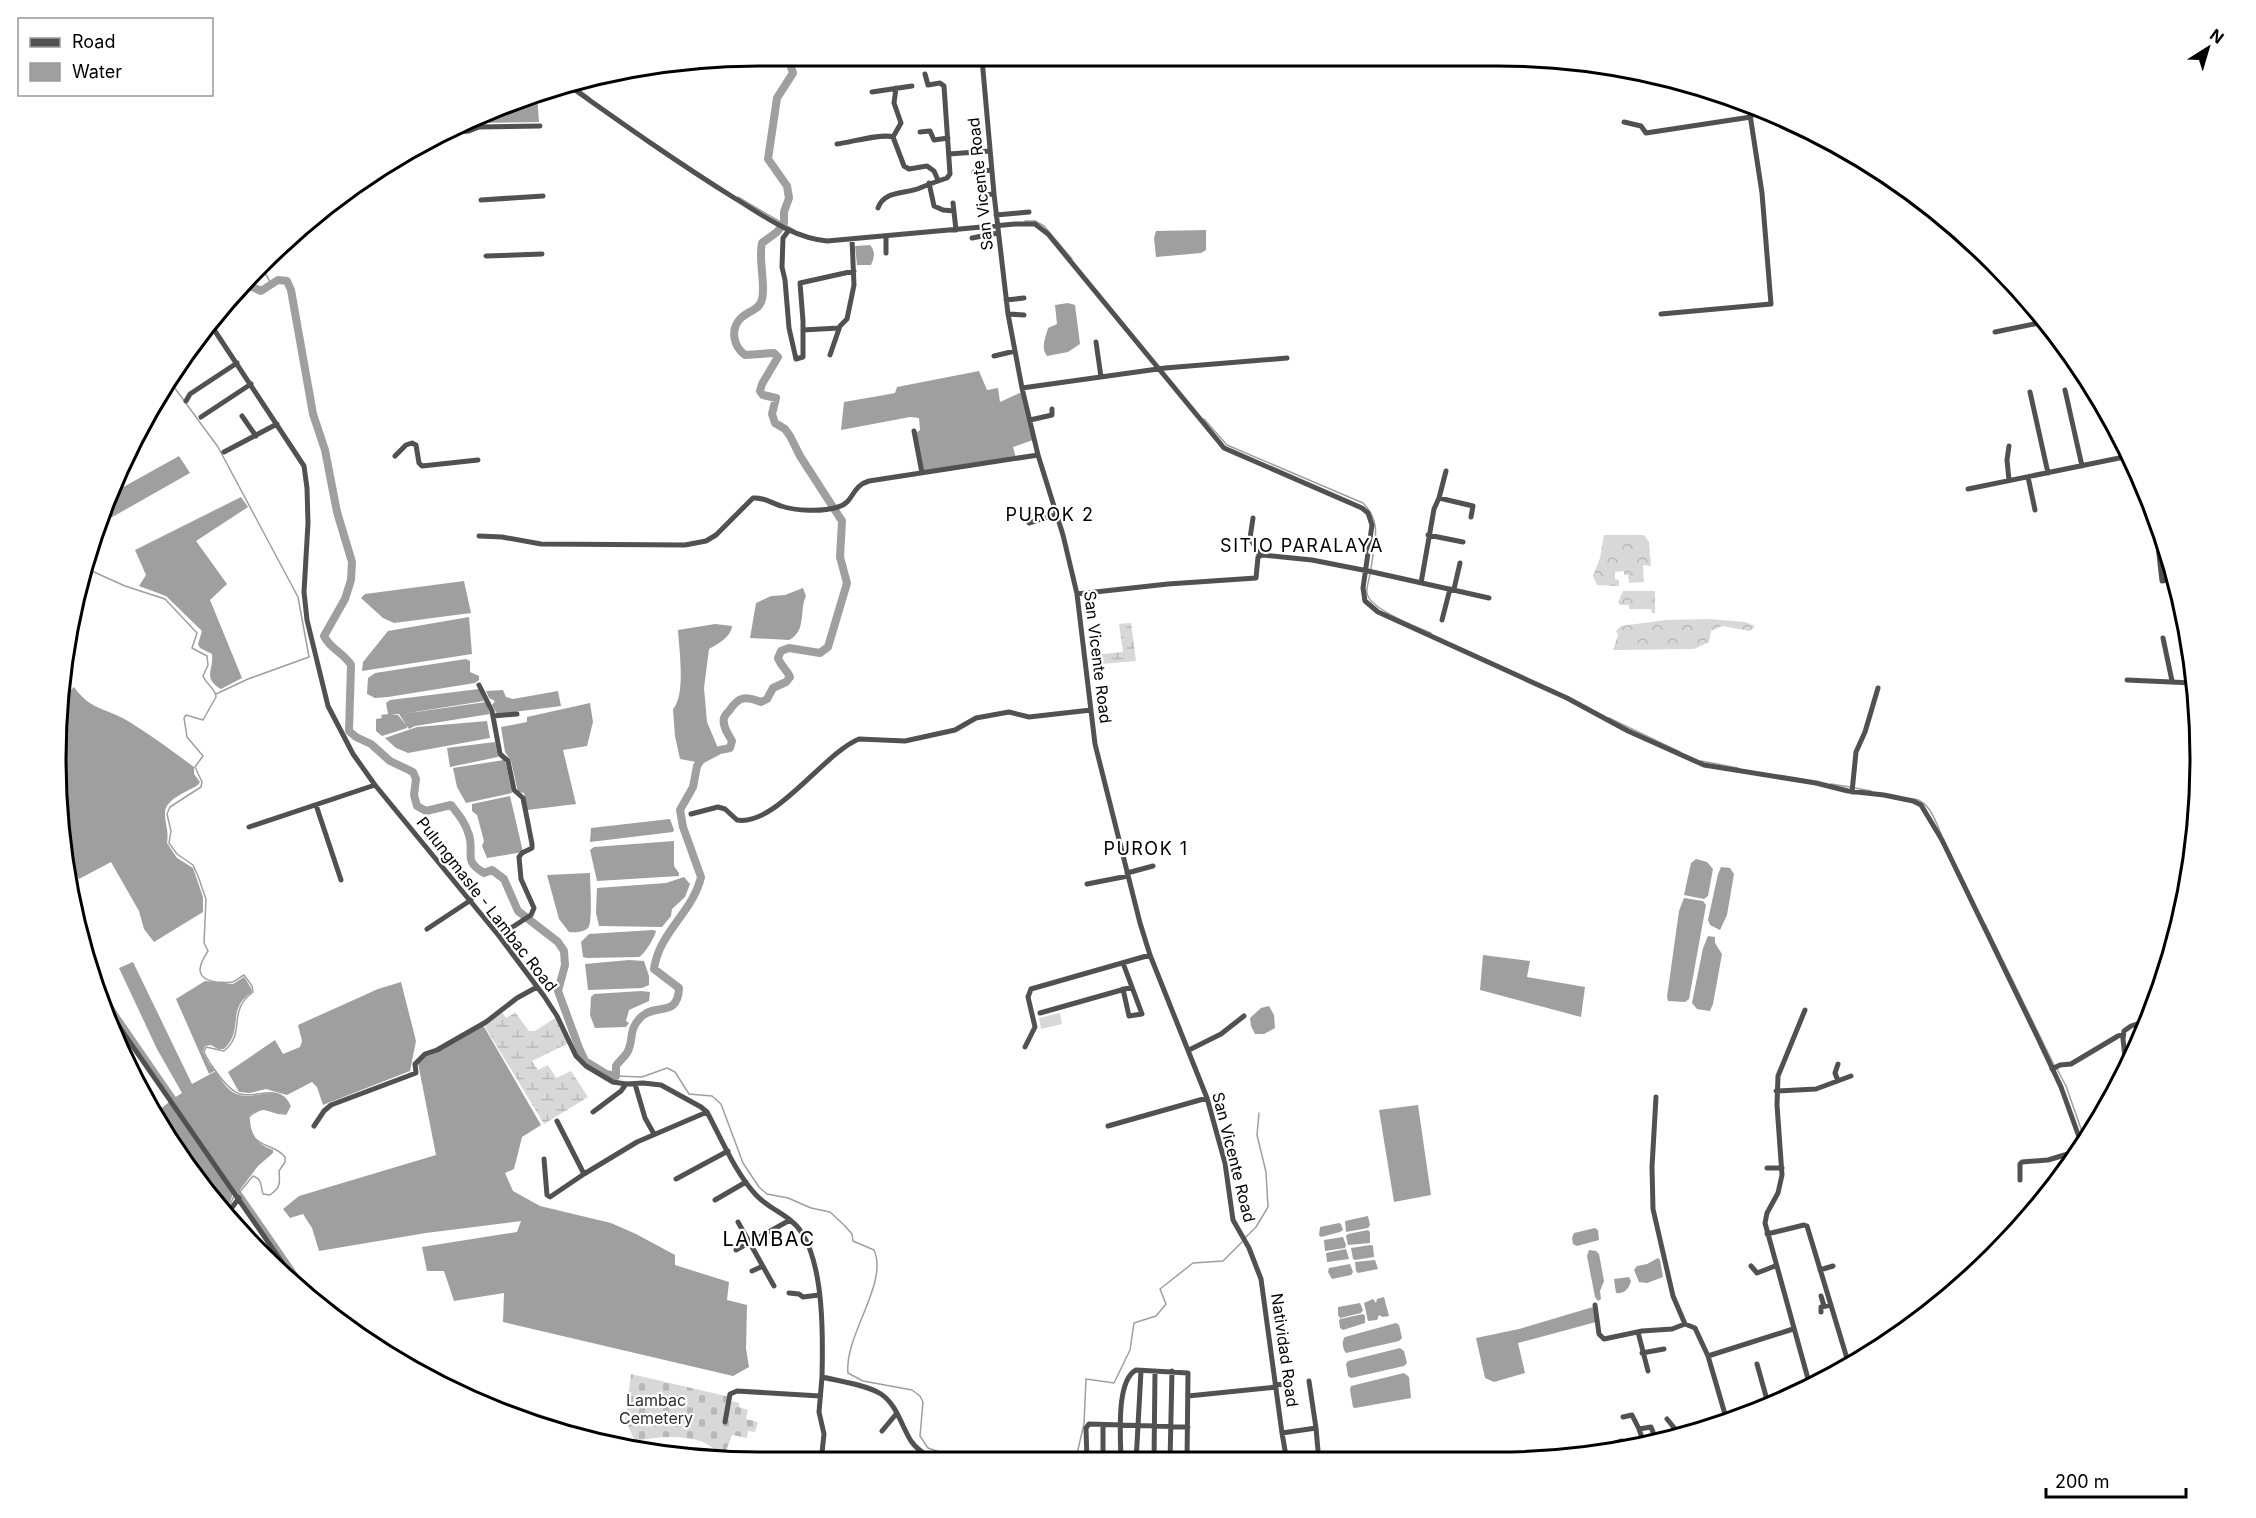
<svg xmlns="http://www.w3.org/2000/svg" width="2256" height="1518" font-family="Inter,sans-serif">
  <defs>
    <pattern id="forest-crowns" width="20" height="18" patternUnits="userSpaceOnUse" patternTransform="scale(1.5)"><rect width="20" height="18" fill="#d8d8d8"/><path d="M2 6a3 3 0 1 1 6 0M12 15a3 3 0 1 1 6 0" fill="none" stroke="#b8b8b8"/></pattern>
    <pattern id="wetland-marsh" width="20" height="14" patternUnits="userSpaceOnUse" patternTransform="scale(1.5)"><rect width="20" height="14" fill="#d8d8d8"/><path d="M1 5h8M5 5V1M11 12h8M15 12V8" fill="none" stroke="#b8b8b8"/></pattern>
    <pattern id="cemetery-stones" width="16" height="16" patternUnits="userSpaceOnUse" patternTransform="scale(1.5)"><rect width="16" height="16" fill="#d8d8d8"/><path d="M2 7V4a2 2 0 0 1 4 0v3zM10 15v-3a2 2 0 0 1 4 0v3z" fill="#b8b8b8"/></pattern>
  </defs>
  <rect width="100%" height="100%" fill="#fff"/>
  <path fill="url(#forest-crowns)" d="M1604,535h40l5,7 2,24 -8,-1 1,17 -15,1 -1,-8h-4v-4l-9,1v7l4,1v6l-22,-1 -4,-9 7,-18z
    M1623,591h32v22h-3l-1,-4h-22v-4h-9l-2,-3z
    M1708,619l37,3 10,4 -5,5 -28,-5 -11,5 -2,11 -15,7 -81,1 5,-15 -2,-4 5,-5 45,-6z"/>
  <path fill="url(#wetland-marsh)" d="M1131,623l5,38 -45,4v-10l32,-3 -4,-28z
    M502,1012l4,6 9,-6 14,19h6l20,-13 14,25 -37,18 6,9 10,-5 8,13 15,-7 17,26 -44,27 -60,-99z"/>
  <path fill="url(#cemetery-stones)" d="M631,1374l99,23 1,4 8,2v4l9,3 -2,9 12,3 -3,10 -7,-1 -1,7 -15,-3 -8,21c-7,-5 -14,-11 -21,-14 -21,-8 -47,-5 -68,-1l-7,-15v-5l-3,-1z"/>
  <path fill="#d8d8d8" d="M1060,1013l2,11 -21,5 -2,-11z"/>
  <path fill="#9f9f9f" d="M531,94h6l2,28 -59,1 -1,-4z
    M1206,230v20l-5,3 -45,4 -2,-19 2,-7z
    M870,245c6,7 4,13 1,20h-14l-2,-19z
    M1068,303l7,2 5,39 -12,8 -21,4c-7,-9 -1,-19 1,-28l9,-4 -2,-19z
    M979,371l8,19 11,-2 2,14 22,-10 11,48 -20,7 3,11 -93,14 -7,-39 4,-3 -1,-12 -9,-1 -69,13 3,-28 46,-8 5,-1 2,-6z
    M179,456l11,17 -83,47v3l-10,8 12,-41 4,-7 5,7z
    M241,497l7,10 -52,34 31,43 -17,16 32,78 -21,11c-19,-11 -7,-19 -9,-35l-12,-6 -2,-4 4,-13 -36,-35 -27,-10 7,-11 -11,-25z
    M464,581l7,32 -77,10 -11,-5 -22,-20 4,-4z
    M803,588l3,8c-7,14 1,35 -17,44l-39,-2 6,-35 15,-7 14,-1z
    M469,617l3,37 -110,17 1,-9 25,-31z
    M715,624l17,2c-1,11 -14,18 -23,23l-5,39 3,34 11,26 -22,14 -16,-3 -5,-23 -2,-27c13,-14 6,-60 5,-79z
    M466,659l4,2v11l9,4v4l-4,3 -87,14 -13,1 -8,-4 1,-16 7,-5z
    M74,687c16,23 32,21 54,34 23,14 44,30 66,46v7l6,8 -2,3c-11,7 -33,14 -33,28 0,12 4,17 2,30l10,15 16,10 10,29v15l-49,30 -10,-13 -5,-18 -28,-49 -32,17 -13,-29 -9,-137 1,-11z
    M479,689l5,12 -82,13 84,-12 4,12 -75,12 -6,3 -10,-15h-8l7,1 9,11v2l-25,8 -6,-5v-12l6,-1 -1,-3 7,-1 -2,-11 4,-3z
    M503,690l3,7 7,2 45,-8 3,15 -64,8 -5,-9 3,-4 -6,-3 -3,-7z
    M590,703l3,19 -6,24 -24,4 13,54 -49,6 -3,-17 -6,-1 -7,-31 -6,-9 -4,-25 26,-5v-5z
    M487,721l3,17 -82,15 -12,-5 -11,-10 32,-11z
    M495,742l3,15 -48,10 -3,-19z
    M504,760l2,4 6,29 -46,10 -9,-16 -4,-19z
    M510,796l13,56 -36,6 -5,-12 2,-5 -7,-26 -5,-4v-7z
    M670,819l4,11 -1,2 -83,10 1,-14z
    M674,841v25l5,7v3l-82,5 -7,-31 4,-3z
    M1696,859l11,3 6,7 -5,27 -4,3 -20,-4 7,-32z
    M1721,867l9,1 4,6 -7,41 -7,15 -10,-5 -2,-5 10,-46z
    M590,873c0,10 3,49 -2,55 -4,4 -13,5 -19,4l-10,-13 -12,-44z
    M684,877l6,7 -5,13 -13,12 -1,7 -9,11 -63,-1 -3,-13 1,-25 69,-5z
    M1684,898l19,3 3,4 -17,94 -4,3 -17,-1 -1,-4 12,-86z
    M653,930l3,1c-1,6 -12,24 -17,26l-52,1 -4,-1 -2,-15 8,-8z
    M1708,936l7,1v6l7,11 -9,50 -3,7 -13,-2 -5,-6 11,-55z
    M1483,955l47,6 -3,16 58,10 -4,30 -101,-27z
    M629,960l15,1 5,15v9l-7,3 -54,2 -3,-26z
    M133,962l59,122 24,-13c5,9 12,21 23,24 17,5 40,-13 51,11l-4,7c-19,2 -19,-12 -37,3 -1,17 7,28 24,34v3l-15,13 -19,25 -65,-93 8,-5 -25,-44 -38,-81z
    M244,977l7,11 1,4c-27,18 -7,37 -28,57h-6l-7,-4 -6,1 -2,6 7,13 6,5 -7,4 -33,-75 29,-18 28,3z
    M401,982l15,59 -6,30 -87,34 -6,-18 -5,-5 -25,13 -21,-6 -16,4 -11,-1 -11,-20 47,-32 8,14 17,-7 2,-6 -4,-16 80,-36z
    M641,991l9,1 -1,9 -20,9 -3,11 3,2 -3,4 -31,1 -5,-13 1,-18 3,-3z
    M1269,1006l5,9 1,13 -11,6h-9l-4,-8 -1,-8 11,-10z
    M483,1025l58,100 -19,12 -8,32 -9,4 8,18 27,15 71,17 25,11 39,21v10l54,17 -2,18 20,5 -1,44 3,18 -16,9 -230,-54 1,-29 -50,8 -10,-30h-17l-5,-24 95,-15 4,-11 -95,12 -107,18 -7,-23 -9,-14 -13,4 -7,-9 16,-13 137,-41 -18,-92 1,-4z
    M169,1102l64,91 -5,16h-3l-72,-94z
    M1418,1105l13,90 -37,7 -15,-92z
    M1368,1216l2,9 -2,3 -22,4 -1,-11z
    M1339,1223l2,1 2,6 -3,2 -19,5 -2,-2 1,-8z
    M1595,1228l3,2 1,10 -22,6 -4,-2 -1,-6 2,-5z
    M1368,1230l2,2v11l-22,2 -2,-9 2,-2z
    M1343,1237l3,8 -1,3 -20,3 -1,-11z
    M1371,1245l2,1 1,11 -19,3 -2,-1 -2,-11z
    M1346,1249l3,10 -22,3 -1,-9z
    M1589,1250l7,1 3,3 5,27 -4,10 1,8 -3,2 -3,-4 -8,-41z
    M1658,1258l2,2 3,17 -16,6 -8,-1 -5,-12 3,-4 10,-2z
    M1375,1260l3,9 -20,4 -2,-2 -1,-9z
    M1350,1264l3,8 -2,3 -19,4 -4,-7 1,-4z
    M1629,1277l2,4c-2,8 -7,13 -15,12l-2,-14z
    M1384,1297l5,19 -6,1 -4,-2 -2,5 -9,1 -4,-18 9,-4 3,4 1,-4z
    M1360,1303l3,7 -2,3 -21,5 -2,-3v-8z
    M1593,1307l3,15 -78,21 7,30 -31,9 -9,-4 -9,-40 43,-9z
    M1363,1314l2,2v7l-22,7 -3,-2 -1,-7 1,-2z
    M1396,1323l3,2 3,13 -3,3 -53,12c-3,-3 -5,-12 -1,-16z
    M1400,1348l4,3 3,12 -3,3 -53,12 -3,-2 -2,-12 2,-3z
    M1404,1373l5,4 2,21 -56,10 -2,-1 -3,-17 1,-4z"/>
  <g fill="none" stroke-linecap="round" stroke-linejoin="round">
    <path stroke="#9f9f9f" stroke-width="1.5" d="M572,84l18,14
      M738,197l56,33
      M1025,221h10l9,5 28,33
      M261,266l11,19
      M171,383l47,64 80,150 11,60 -61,22 -32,15
      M1204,419l23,26 136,58c20,20 11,40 8,66
      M85,568l40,18 40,13 32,34 -5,15 15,8 1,9 -5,11c3,8 13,13 13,21l-13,23 -17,-5 -2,3 3,19 16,19 -8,11 7,15 -1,5 -31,20 -3,7 4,17 -2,12 8,11 16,11 5,11 8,23 -2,44 4,8c-10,15 -14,28 9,31 5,0 10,1 15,0 4,-1 8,-5 12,-7l8,11 1,6c-27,20 -6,40 -29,59l-18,-4 -2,5c5,11 24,39 36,42 17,5 40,-12 50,12l-4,8c-19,1 -19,-13 -37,3 1,35 23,23 36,40v5l-6,9c1,12 2,16 -9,24l-7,-1c-3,-9 0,-14 -10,-18l-15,18
      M1370,574c-1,6 -4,14 -3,19 2,16 50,34 64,40
      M1609,718l71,34
      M1701,761l37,7
      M1831,784l19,3
      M1855,788l16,3
      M1914,799c16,2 22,24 28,37
      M1985,924l69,141
      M2057,1069l9,17 20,57
      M616,1076l26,1 25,-9 8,4 14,22 23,2 9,8 22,59 16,24 8,7 21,4 23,10 19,4 14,13 8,9 1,7 21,9c15,33 -30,86 -26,123l15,8 49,9 8,6 3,6 -3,34 8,12 35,12 1,2
      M230,1205l4,-9
      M1245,1238l11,-11 12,-20 -2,-35 -9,-37 2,-22
      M1075,1462l9,-38 2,-45 28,4 16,-33 4,-27 22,-7 10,-12 -6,-15 33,-26 30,-2 19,-19"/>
    <path stroke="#9f9f9f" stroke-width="4.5" d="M92,974l23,39 183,265 2,12"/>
    <path stroke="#9f9f9f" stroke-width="8" d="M247,282l1,3 13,6 17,-11 9,1 4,9 22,124 12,36 12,62 15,50 -1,18 -6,19 -21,37c6,13 20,17 27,29l-2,66 7,6 15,7 19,17 23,11 3,7 -2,16 3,11 9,5 25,-6c8,10 14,17 18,30 6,19 -7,25 15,38l8,-3 12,9 14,32 40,31 6,9 1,14 -7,26 21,57 6,13 21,13 10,2v-10c3,-5 10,-10 12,-15 6,-13 0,-21 13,-34 14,-14 37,1 38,-29l-25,-19c5,-37 39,-57 47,-92l-18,-50 -3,-17 13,-23 4,-21 4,-6 19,-10 10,-2 2,-7c-4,-7 -10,-15 -8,-23 1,-3 3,-5 5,-7 10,-15 16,-15 32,-9l6,-3 6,-11 13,-6 4,-5c-3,-7 -9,-11 -12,-19l3,-7 8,-3 31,5 8,-6 19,-64 -7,-26 2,-36 -42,-65 -10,-20 -5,-7 -10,-6 -3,-9 4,-16 -13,-3 -3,-4 2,-7 16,-27 -4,-4 -29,2c-12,-9 -15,-26 -4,-37 7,-7 19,-8 21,-19 4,-15 -4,-39 0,-56l15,-11 7,-9v-11l5,-14 -2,-12 -19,-27 9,-61 16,-25 -4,-12"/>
    <path stroke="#515151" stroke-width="5" d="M982,59l12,135 14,120 14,74 16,67 25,80 14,59 18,150 45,179 10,32 57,143 18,65 8,57 16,28 12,31 21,154 4,23 4,6
      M568,85c55,39 110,78 168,114 28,17 57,39 91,42l188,-17h20l13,10 176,214 138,60 6,5 4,12 -9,63 2,13 13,11 189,86 61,33 76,34 112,18 32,8 36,4 29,6 8,4 21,35 95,196 24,51 22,61
      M896,88l-2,15 7,20 -8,14 11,29 5,3 18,-3 7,5 4,9
      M872,92l40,-6
      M1624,122l17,4 5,7 105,-16
      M454,132l15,-1 10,-4 61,-1
      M920,132l10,-1 4,9 14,-2
      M837,144c15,-2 45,-11 56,-7
      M949,154l41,-3
      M974,172l18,-2
      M929,183l5,23 9,4 11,1
      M983,195l11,-1
      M481,200l62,-4
      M953,203l3,27
      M878,208c6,-18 28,-14 42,-20 9,-4 18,-7 27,-10l3,-4 -6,-88 -4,-3 -12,2 -3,-11
      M996,215l33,-3
      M789,230l-6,8 -1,29 3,13 4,48 7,31 7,-2v-36l-3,-38 54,-12
      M886,236v17
      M972,238l26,-5
      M486,256l56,-2
      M1006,300l18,-2
      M1008,314l16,1
      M1661,314l110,-10 -9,-111 -13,-85
      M209,322l95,144 3,22 1,35 -4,69 3,28 21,86 25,48 22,31 124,151 45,60 13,20 19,40 10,10 27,16 13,2 17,-1 18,2 40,22 6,5c15,28 28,60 49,83 14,15 36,21 46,38 22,35 21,104 20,144 17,4 45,8 59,17 16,11 20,31 30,47 6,9 16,15 25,21
      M803,330l36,-2
      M1995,332l49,-10
      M1096,342l5,35
      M830,355l10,-29 7,-7 7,-34 -2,-46
      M994,356l21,-5
      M1022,388l143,-20 122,-10
      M2065,390l17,76
      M2030,392l18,81
      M186,401l4,-7 47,-31
      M242,416l14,20
      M201,417l50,-33
      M1030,420l22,-5v-6
      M914,431l8,42
      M2009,446l-2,14 2,20
      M224,452l53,-28
      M395,456l11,-11 6,-2 4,2 3,18 3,3 56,-6
      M2028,477l7,33
      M1968,489l161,-33
      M1439,498l34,8 -2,11
      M1253,518l-3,20 10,18
      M1029,523l28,-9
      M2156,528l6,53 12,-2
      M1428,535l35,7
      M479,536l23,1 39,7 144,1 21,-4 10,-6 37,-37c11,-1 18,5 28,8 15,5 41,6 57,1 16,-4 13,-21 31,-26l169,-26
      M1421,583l13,-74 5,-11 7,-27
      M1454,589l6,-26
      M1077,594l91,-10 88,-6 2,-21 5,-2 49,5 56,11 121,27
      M2184,613l4,21
      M1442,620l8,-31
      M2163,638l9,43
      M2127,680l66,3
      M479,685l13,26 8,43 8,7 6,29 9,8 9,46v4l-10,5 -3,4 2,22 13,29 -3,7 -32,21
      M493,716l24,-2
      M1852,792l4,-40 9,-20 13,-44
      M316,805l25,75
      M691,814l27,-7 7,2 12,11c38,7 87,-67 122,-81l46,2 50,-11 21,-12 33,-6 20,5 62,-7
      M249,827l126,-42
      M1127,873l26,-7
      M1087,884l41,-8
      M427,929l44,-29
      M1123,963l19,51 -13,2 -6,-27
      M98,992l11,20 186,269
      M1805,1010l-27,66 -1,29 5,70 -4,18 -11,20 -2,10 45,163
      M1040,1013l92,-26
      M1025,1047l10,-20 -7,-30 3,-8 119,-34
      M1189,1050l32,-16 23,-18
      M1838,1064l-3,9 3,8
      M2126,1067l-3,-28 1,-8 7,-5 18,-6
      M2052,1069l8,-4 11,-1 47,-28 5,-2
      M635,1084l10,34 9,16
      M1776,1091l40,-2 35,-13
      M593,1112l28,-21 5,-7
      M557,1121l27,53
      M314,1126l10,-15 7,-6 85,-32 -1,-9 10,-10 12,-4 49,-28 31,-24 20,-11
      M1108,1126l99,-28
      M544,1159l3,36 3,2 34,-23 53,-32 70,-30
      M1767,1168h15
      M676,1179l52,-28
      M2020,1180v-16l2,-2 26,-2 33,-10
      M715,1200l31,-18
      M228,1213l11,-15
      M738,1222l36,64
      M1767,1234l37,-9 3,1 42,139
      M736,1250l54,-30
      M1751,1266l6,7 18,-7
      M1820,1270l13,-4
      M752,1271l11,-5
      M789,1293l10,1 4,3 16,-2
      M1821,1296l3,10
      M1595,1305l4,29 5,5 38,-8 30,-2 13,-5 -12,-28 -20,-87 -1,-42 4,-70
      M1821,1312v-5l10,-2
      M1685,1324l10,4 13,28 19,65
      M1638,1332l10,39
      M1642,1353l22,-4
      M1708,1356l85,-27
      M1757,1364l12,43
      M1276,1385l15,-2
      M1188,1396l88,-9
      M1623,1417l9,-2 7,14
      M1667,1419l13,16
      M725,1422l5,-28 7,-3 83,5
      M1103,1425v37
      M1316,1428l3,34
      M882,1431l15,-18
      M1282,1433l34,-5 -7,-47
      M1656,1440l-5,-13 -12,2 4,12 3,2 31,-11
      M1599,1452l3,-5 20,-6
      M821,1462l3,-28 -5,-22 3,-35
      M1087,1462l-1,-34 3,-4 99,3
      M1121,1462c0,-21 -6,-81 15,-92l52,3 -1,89
      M1136,1462l5,-91
      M1154,1462l1,-91
      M1170,1462l2,-91"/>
  </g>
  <g text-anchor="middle" stroke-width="4.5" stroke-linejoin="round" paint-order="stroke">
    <g font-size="16" fill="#000" stroke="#fff">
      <text transform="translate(980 184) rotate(-96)" y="6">San Vicente Road</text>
      <text transform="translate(1098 657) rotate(83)" y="6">San Vicente Road</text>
      <text transform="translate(487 904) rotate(52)" y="6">Pulungmasle - Lambac Road</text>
      <text transform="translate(1234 1157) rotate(76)" y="6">San Vicente Road</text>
      <text transform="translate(1285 1350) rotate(82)" y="6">Natividad Road</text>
    </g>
    <g font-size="16" fill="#2f2f2f" stroke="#fff">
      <text x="656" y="1406">Lambac<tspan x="656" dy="18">Cemetery</tspan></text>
    </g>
    <g font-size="18" letter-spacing="1.5" fill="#000" stroke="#fff">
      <text x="1050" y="521">PUROK 2</text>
      <text x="1302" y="552">SITIO PARALAYA</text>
      <text x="1146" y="855">PUROK 1</text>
    </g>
    <g font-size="20" letter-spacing="1.5" fill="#000" stroke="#fff">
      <text x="769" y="1246">LAMBAC</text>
    </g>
  </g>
  <path d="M0 0H2256V1518H0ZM759 66H1497A693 693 0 0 1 2190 759V759A693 693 0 0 1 1497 1452H759A693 693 0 0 1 66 759V759A693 693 0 0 1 759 66Z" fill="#fff" fill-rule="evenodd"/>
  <path fill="none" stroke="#000" stroke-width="3" d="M759 66H1497A693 693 0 0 1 2190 759V759A693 693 0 0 1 1497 1452H759A693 693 0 0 1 66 759V759A693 693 0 0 1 759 66Z"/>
  <rect x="18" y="18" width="195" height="78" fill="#ffffff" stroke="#999999" stroke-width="1.5"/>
  <rect x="30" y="38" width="30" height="9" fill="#515151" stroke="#999999" stroke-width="1.5"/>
  <text x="72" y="48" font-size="18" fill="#000000">Road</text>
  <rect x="30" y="63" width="30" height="18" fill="#9f9f9f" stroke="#999999" stroke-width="1.5"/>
  <text x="72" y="78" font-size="18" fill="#000000">Water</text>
  <g transform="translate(2208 48) rotate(37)" stroke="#ffffff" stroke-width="4.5" paint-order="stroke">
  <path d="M0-4.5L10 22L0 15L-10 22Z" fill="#000000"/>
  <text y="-9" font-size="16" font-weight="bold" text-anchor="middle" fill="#000000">N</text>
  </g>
  <path d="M2046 1488v9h140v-9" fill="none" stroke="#000000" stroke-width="3"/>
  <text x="2055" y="1488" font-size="18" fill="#000000" stroke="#ffffff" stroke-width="4.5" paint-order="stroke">200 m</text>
</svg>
